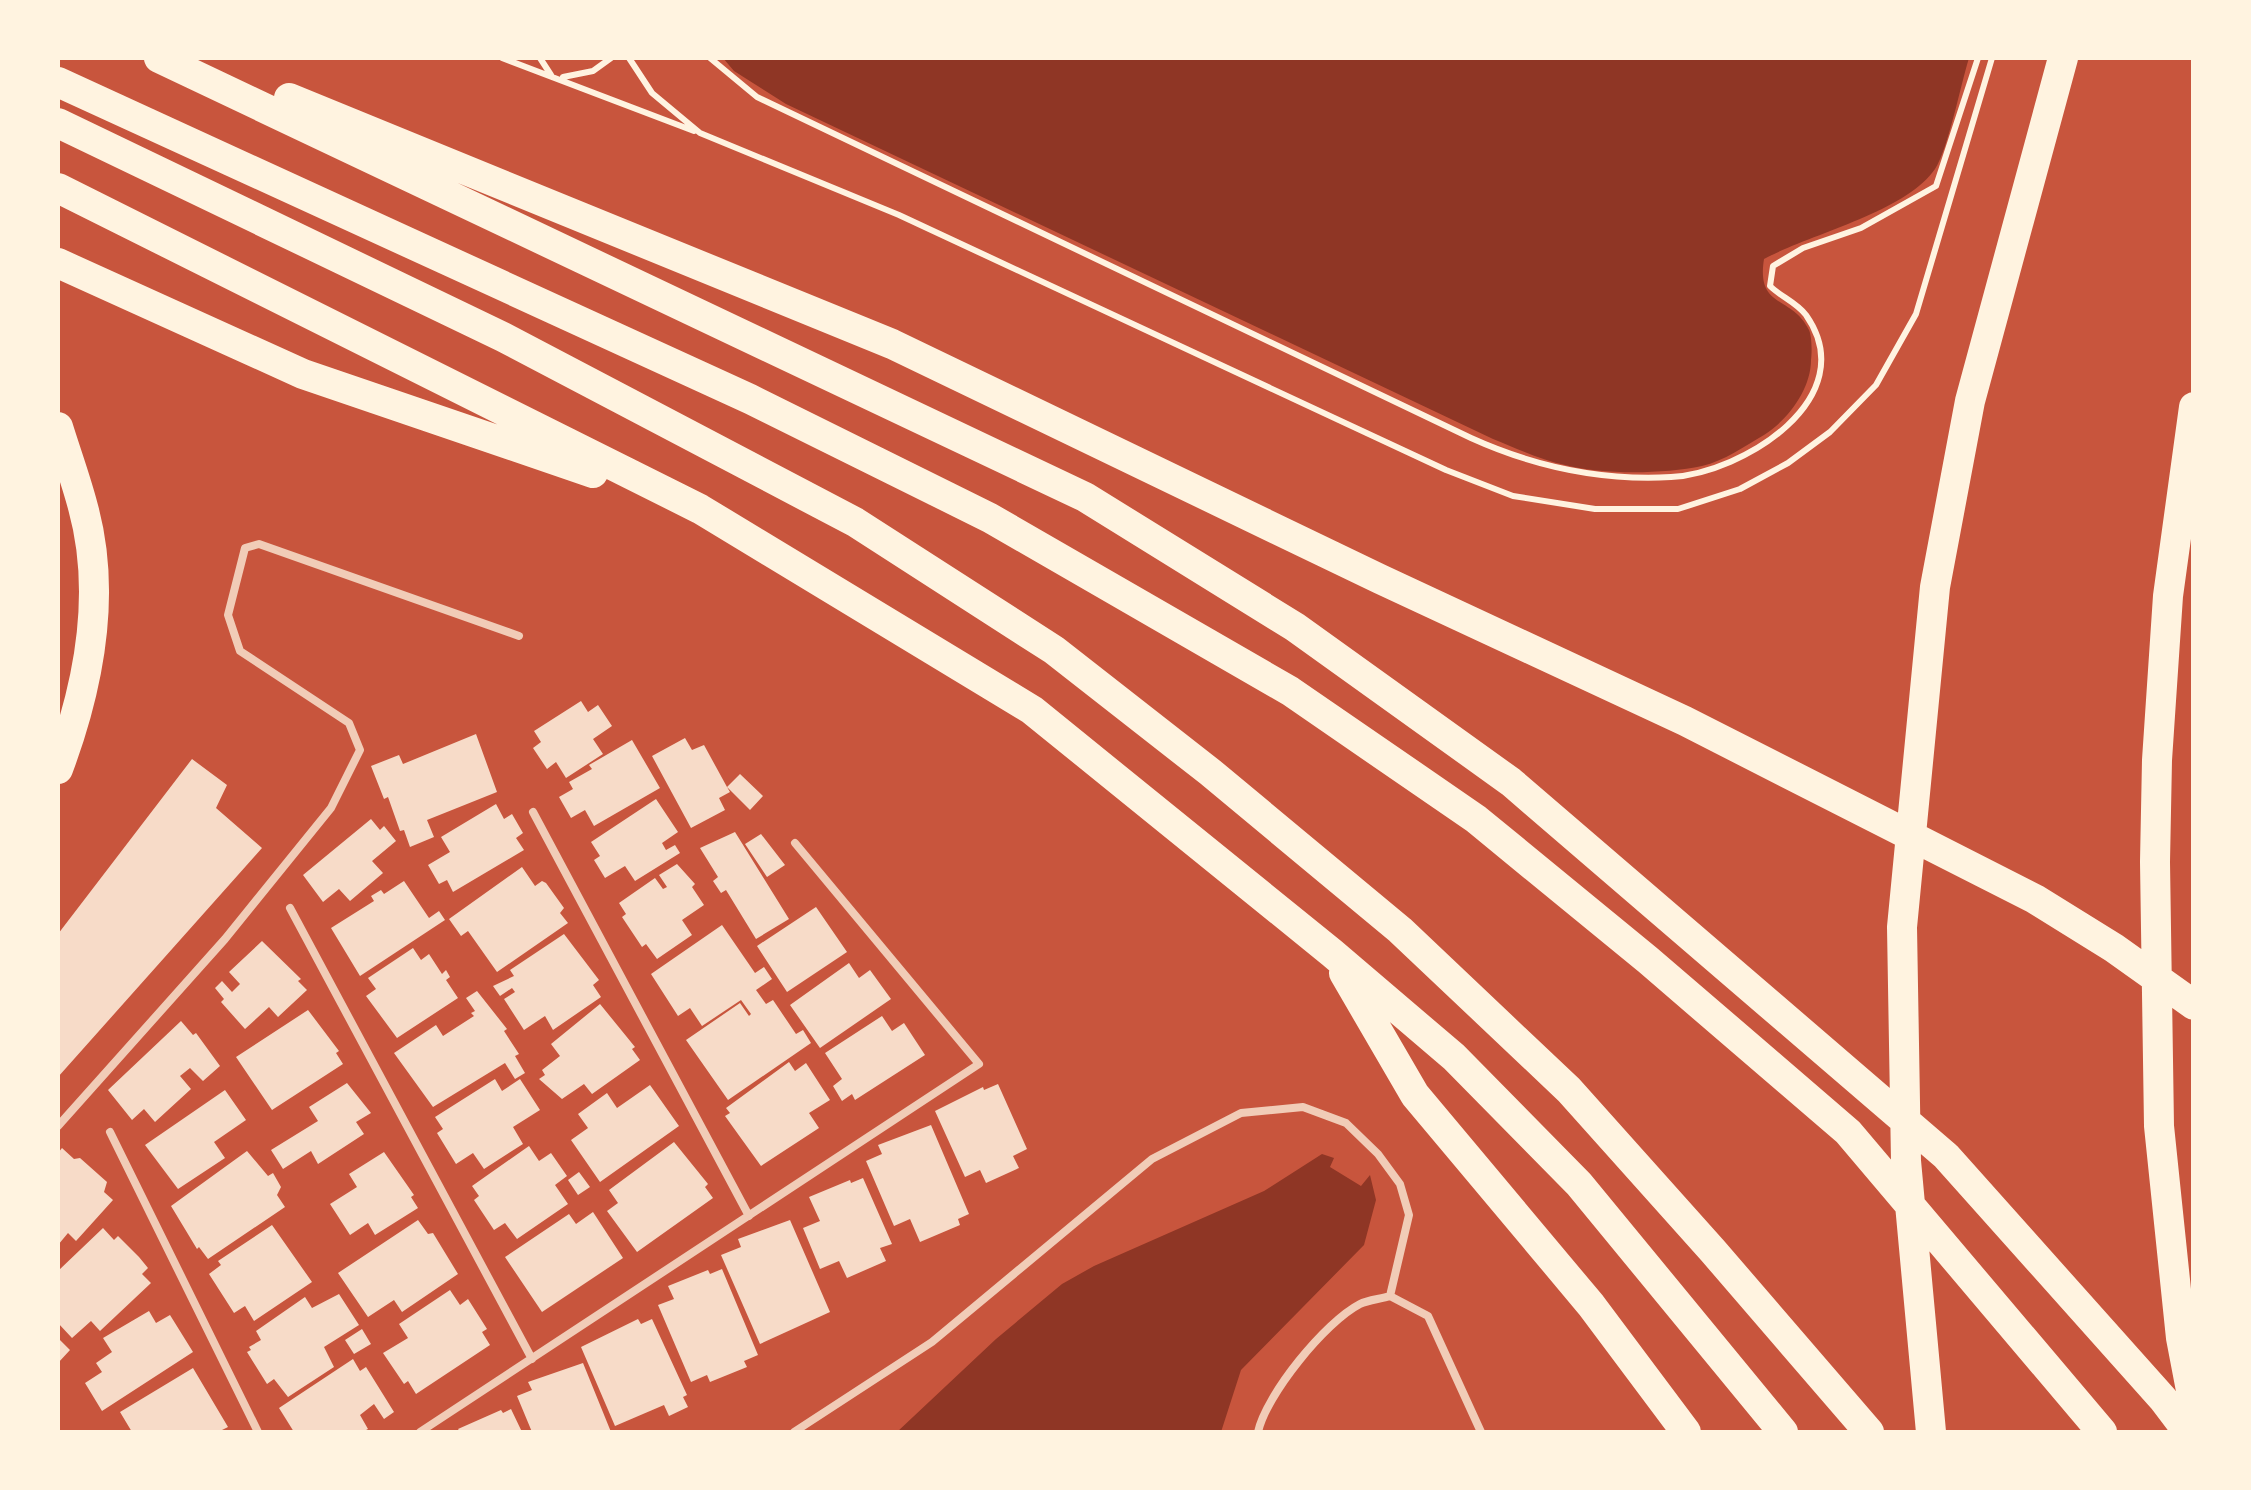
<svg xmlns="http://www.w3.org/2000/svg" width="2251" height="1490" font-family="'Roboto Condensed',sans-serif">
  <rect width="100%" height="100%" fill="#c8553d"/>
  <path fill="#8f3625" d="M723,58h1246c-8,25 -21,92 -34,111 -29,43 -125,65 -171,90 -8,50 28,36 45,71 3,7 3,22 2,30 0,29 -23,60 -47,75 -19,11 -40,26 -62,31 -39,8 -98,9 -137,-1 -25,-5 -49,-17 -72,-26l-707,-335 -52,-33z
    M1322,1154l12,4 -4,9 31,19 9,-11 6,25 -12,45 -123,125 -20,62h-324l99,-93 66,-55 32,-18 170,-75z"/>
  <path fill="#f7dbc8" d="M581,701l7,11 10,-7 14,21 -19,13 10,15 -37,24 -10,-16 -9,7 -14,-21 8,-6 -7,-11z
    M476,734l21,58 -70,28 7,17 -24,10 -6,-17 -4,1 -12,-34 -4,2 -13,-33 28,-11 4,9z
    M685,738l7,12 12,-5 23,42 13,-13 23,22 -13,14 -23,-23 3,5 -11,6 6,12 -34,18 -39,-72z
    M632,740l28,48 -66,38 -9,-16 -14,8 -12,-21 14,-8 -4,-7 23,-13 -3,-4z
    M192,759l35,26 -11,23 46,40 -204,229v-143z
    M656,799l22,33 -16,11 4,7 9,-5 5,8 -45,28 -10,-15 -20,12 -11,-18 6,-4 -9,-14z
    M496,804l8,15 8,-5 11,19 -7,5 8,12 -71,42 -6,-12 -8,4 -11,-19 22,-13 -9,-15z
    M371,819l9,11 4,-4 12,15 -24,20 11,12 -33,28 -11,-12 -16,13 -20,-27z
    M735,832l54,87 -33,20 -30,-49 -5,3 -8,-12 5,-4 -18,-29z
    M761,834l24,31 -18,12 -22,-33z
    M677,864l18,20 -3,3 12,18 -22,15 10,15 -35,24 -11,-15 -4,3 -20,-30 4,-3 -7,-11 36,-25 8,11 4,-2 -8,-12z
    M522,867l13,19 7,-5 4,2 18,25 -4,5 8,10 -71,49 -29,-41 -7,5 -12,-17z
    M404,881l25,37 10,-7 6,9 -85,56 -29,-48 43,-27 -3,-5 10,-6 3,4z
    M816,907l31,45 -60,40 -30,-46z
    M722,925l33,48 9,-6 8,12 -16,11 10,14 7,-4 23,34 7,-4 8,13 -83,57 -42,-60 54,-37 9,13 2,-2 -10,-14 -39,26 -12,-18 -12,8 -27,-42z
    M564,934l35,46 -6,5 8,12 -48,33 -8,-14 -21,14 -20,-31 11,-7 -3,-4 -12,8 -7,-10 21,-10 -4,-6z
    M262,941l39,38 -3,2 9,9 -29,27 -9,-10 -24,22 -24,-27 3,-3 -9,-11 7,-7 10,11 8,-8 -11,-12z
    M413,948l8,12 8,-6 13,20 4,-4 4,7 -4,3 12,18 -61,40 -31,-42 10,-7 -8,-11z
    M849,963l10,15 11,-8 21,29 -71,49 -30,-43z
    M477,991l30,38 -3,2 15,23 -4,2 10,17 -10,6 -10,-16 -72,44 -39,-54 42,-28 7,11 31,-20 -3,-3 4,-2 -9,-13z
    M600,1004l35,43 -3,2 8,11 -48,34 -8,-10 -22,15 -23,-20 6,-4 -3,-5 18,-14 -9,-12z
    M308,1010l31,41 -3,2 7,11 -71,46 -36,-53z
    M882,1016l10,15 12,-8 21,32 -70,45 -3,-6 -10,7 -9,-15 9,-7 -17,-26z
    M181,1021l12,14 3,-2 24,33 -17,15 -13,-13 -10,8 11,13 -36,33 -11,-13 -12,11 -24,-30z
    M789,1062l6,9 11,-8 24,37 -21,13 10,15 -58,38 -36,-50 5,-3 -4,-5z
    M495,1079l7,12 18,-12 20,31 -27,17 10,17 -39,25 -11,-16 -17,11 -19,-31 6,-4 -8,-12z
    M347,1083l24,30 -15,9 8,12 -46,30 -7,-13 -28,18 -12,-19 47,-29 -9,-14z
    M998,1084l29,65 -14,7 6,12 -33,15 -6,-13 -15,7 -30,-66 48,-24 1,3z
    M650,1085l29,41 -79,56 -29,-42 17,-12 -10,-14 29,-21 10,15z
    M225,1090l21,30 -32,22 11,16 -47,31 -33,-44z
    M931,1125l38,89 -11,5 2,6 -40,17 -10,-23 -16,7 -28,-65 16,-7 -4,-9z
    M674,1142l34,42 -3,3 8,11 -76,54 -30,-41 11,-8 -9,-13z
    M529,1146l10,15 12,-8 16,23 -12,9 13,19 -51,35 -12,-16 -11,7 -20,-30 5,-4 -7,-10z
    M62,1148l12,11 6,-1 27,24 -3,10 9,8 -37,41 -8,-8 -10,12v-92z
    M247,1151l21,25 5,-3 8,14 -4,8 8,12 -77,52 -9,-12 -2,2 -26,-43z
    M384,1152l30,43 -3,2 7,11 -43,27 -7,-12 -18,12 -20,-31 27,-17 -8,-13z
    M579,1172l11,15 -12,8 -10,-15z
    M863,1178l29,66 -12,4 6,13 -39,17 -8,-17 -19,8 -17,-41 17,-7 -11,-24 41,-17 1,3z
    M593,1212l30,46 -81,54 -37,-55 64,-43 7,10z
    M418,1220l10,14 5,-1 25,41 -56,38 -8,-12 -26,17 -30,-44z
    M790,1220l40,92 -70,32 -39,-89 20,-8 -3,-8z
    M272,1225l40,57 -58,39 -9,-15 -11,7 -25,-39 12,-9 -3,-4z
    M103,1228l11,12 4,-4 21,21 9,11 -6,6 9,9 -51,48 -9,-10 -19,17 -14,-15v-52z
    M722,1269l36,86 -14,6 3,6 -37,15 -3,-7 -16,7 -33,-77 16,-6 -6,-13 40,-16 2,4z
    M450,1290l10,15 8,-6 19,30 -5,3 8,13 -74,49 -8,-13 -4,3 -21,-31 25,-15 -9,-14z
    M339,1294l20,31 -35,22 10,20 -46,30 -14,-18 -7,5 -20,-32 4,-2 -2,-3 12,-7 -5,-9 49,-34 7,11z
    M149,1311l7,12 14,-8 23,37 -91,59 -17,-28 17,-11 -6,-9 16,-11 -9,-14z
    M638,1319l3,5 11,-5 35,76 -4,2 5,10 -19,9 -5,-11 -49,21 -34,-79z
    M362,1329l9,15 -17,10 -9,-14z
    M58,1338l12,12 -12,13z
    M353,1359l7,12 6,-4 28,45 -10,7 -10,-15 -14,11 8,14 -6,3h-68l-15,-24z
    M583,1363l28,69h-79l-15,-36 15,-6 -4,-8z
    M193,1368l35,59 -10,5h-86l-12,-20z
    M511,1409l11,23h-62l-2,-3 43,-19 2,3z"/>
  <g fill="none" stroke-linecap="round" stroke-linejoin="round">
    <path stroke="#fff3e0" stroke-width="6" d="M502,58l192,73
      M540,58l11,17
      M629,58l23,35 48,40 199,82 547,255 67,26 82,13h83l62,-20 48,-26 42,-31 46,-47 40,-71 76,-256
      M710,58l47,39 714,341c64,29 129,43 200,39 72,-4 193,-79 135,-162 -10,-13 -25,-18 -36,-29l3,-20 30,-18 58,-20 75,-42 42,-128
      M563,77l30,-6 18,-13"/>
    <path stroke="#f1ccb7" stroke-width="8" d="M533,812l216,404
      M290,908l242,451
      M58,1126l167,-187 106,-131 29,-58 -11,-27 -109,-72 -12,-36 17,-67 14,-4 260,92
      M110,1132l148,300
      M420,1432l559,-368 -184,-221
      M794,1432l138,-90 220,-183 89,-46 62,-6 43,16 32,31 22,30 9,31 -19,81
      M1258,1432c8,-37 67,-110 102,-128 8,-4 21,-5 30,-8l38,20 53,116"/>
    <path stroke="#fff3e0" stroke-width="30" d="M159,58l926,439 210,130 216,155 435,374 217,243 25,33
      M58,82l692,317 240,119 300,173 186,128 172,141 200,172 254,300
      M289,98l603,246 488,235 305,142 350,178 79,49 80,57
      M58,123l445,214 352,185 199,128 156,122 190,158 169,160 144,161 156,181
      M58,188l642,321 332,201 300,243 122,104 125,127 204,248
      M58,263l245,111 290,99
      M2194,407l-26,189 -11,164 -2,102 4,264 22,212 13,68
      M58,427c8,26 18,53 25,80 24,87 6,179 -25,262
      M1344,973l71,122 176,210 95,127
      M1931,1432l-25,-271 -4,-234 33,-340 35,-186 93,-343"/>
  </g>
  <rect width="2251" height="1490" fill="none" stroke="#fff3e0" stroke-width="120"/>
</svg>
